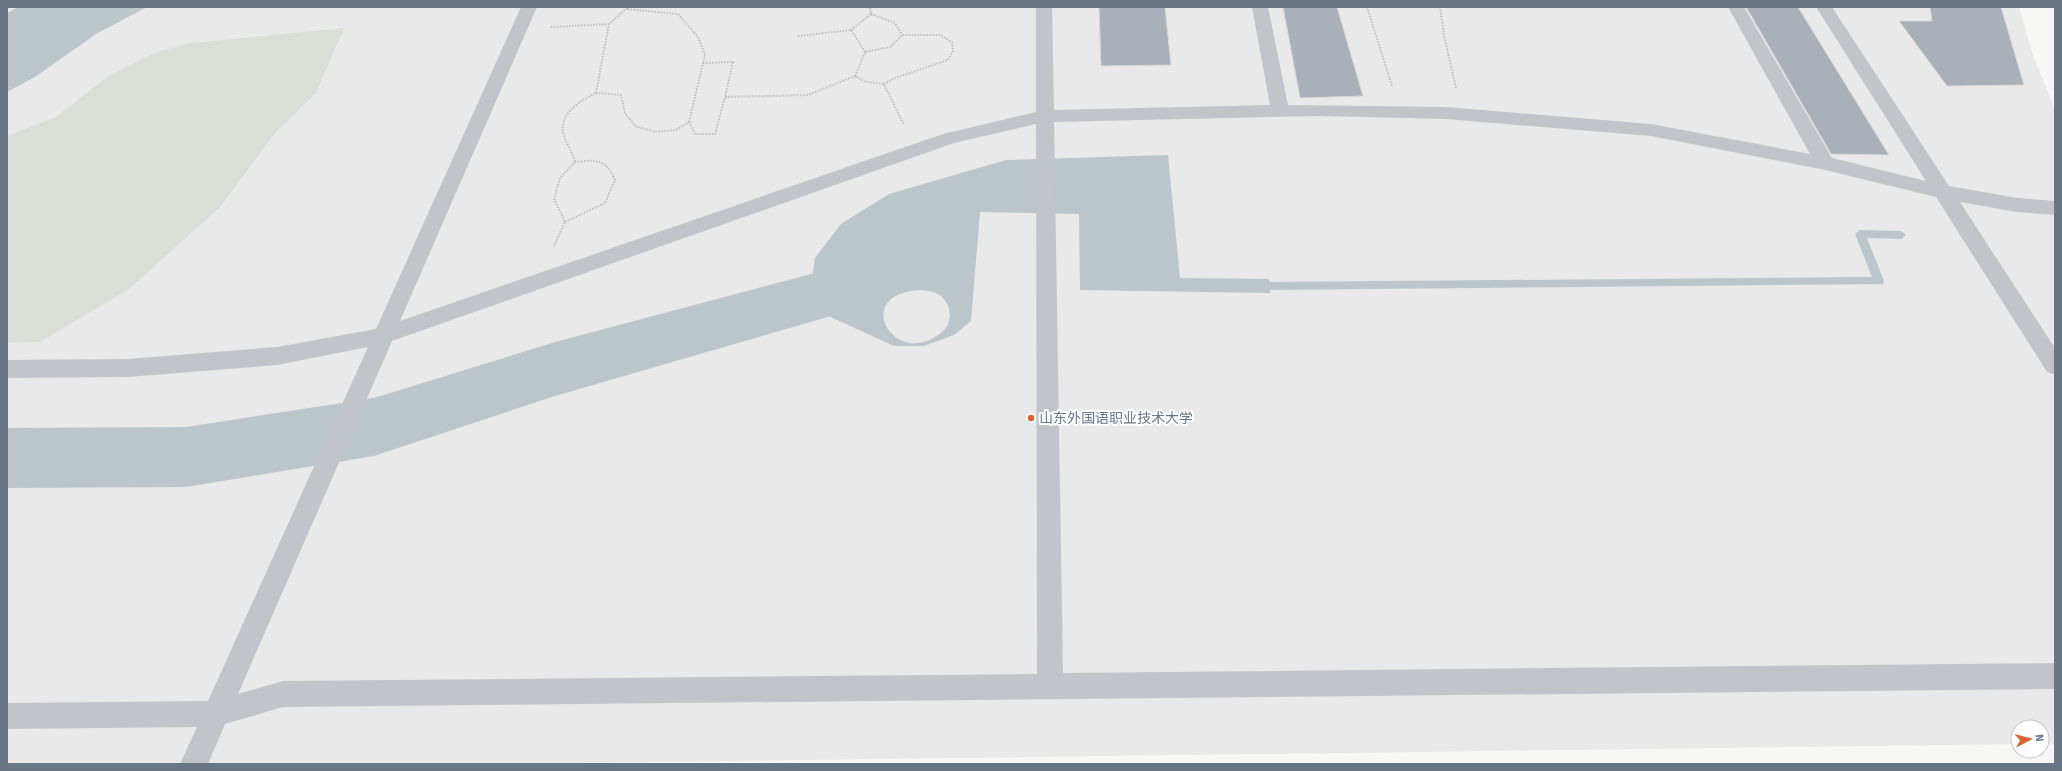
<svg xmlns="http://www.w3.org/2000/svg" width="2062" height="771" font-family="'Fira Sans','Noto Sans SC',sans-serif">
  <rect width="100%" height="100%" fill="#f7f8f5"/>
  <path fill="#e8e9e8" d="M7,7h2012l14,48 22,55v634h-13v-17h-24v17l-1511,20h-500z"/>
  <path fill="#d9ded6" d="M344,28l-28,65 -41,40 -55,74 -91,82 -89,53 -33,1v-207l49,-19 52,-41 44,-22 33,-10z"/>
  <path fill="#bbc5ca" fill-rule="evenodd" d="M18,7h129l-51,27 -61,43 -28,15v-79z
    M1168,155l12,123 89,1 1,14 -190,-3 -1,-76 -99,-2 -9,109 -17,14 -30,11h-30l-70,-32 -13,-27 4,-29 26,-34 48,-30 117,-34zM922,290c7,1 15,2 20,7 10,10 11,26 0,35 -47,40 -94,-40 -20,-42z"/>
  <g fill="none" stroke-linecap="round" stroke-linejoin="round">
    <path fill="#bbc5ca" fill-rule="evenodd" d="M1860,230l41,1 5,4 -5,4 -34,-1 17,43 -1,3 -614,6 -5,-4 5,-4 603,-5 -17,-43z"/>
    <path fill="#bbc5ca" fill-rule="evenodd" d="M815,273l23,7 9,17 -9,17 -283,82 -181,60 -188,31 -179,1v-60l179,-1 188,-29 181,-56z"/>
  </g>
  <path fill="#aab0b7" stroke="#d9d9d7" d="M1099,7h66l6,58 -70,1z
    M1283,7h54l26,89 -63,2z
    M1746,7h52l91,148 -58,-1z
    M1930,7h71l23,78 -77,1 -48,-65h33z"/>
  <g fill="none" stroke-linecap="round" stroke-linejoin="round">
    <path stroke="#bbbdc0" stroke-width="2" stroke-dasharray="1.5 1.5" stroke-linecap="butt" d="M1367,7l25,79
      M1440,7l4,28 12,53
      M871,14l24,9 7,12
      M551,27l58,-3 19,-17
      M851,30l20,-16 -1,-7
      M798,36l53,-6 14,22
      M703,63l30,-1 -8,35
      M855,76l10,-24 25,-5 12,-12h38l12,7 1,9 -5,9 -53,18 -11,6
      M596,93l25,2 4,18 10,13 20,6 21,-2 13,-8 16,-67 -7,-18 -20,-23 -52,-5
      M689,122l6,12h20l10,-37 83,-2 47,-19 11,6 18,2 20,41
      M565,222l40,-19 10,-23c-10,-22 -18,-20 -40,-18
      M554,246l11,-24 -11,-23 6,-21 15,-16c-2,-9 -8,-17 -11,-26 -7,-22 16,-35 32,-43l13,-69"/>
    <path fill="#c1c4c8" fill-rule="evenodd" d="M521,7h16l-137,314 543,-187 93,-22v-105h16l2,103 216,-5 -18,-98h16l20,98 157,2 206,17 159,30 -82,-147h16l88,151 94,23 -110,-174h16l117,179 68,12 38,3v14l-38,-3 -57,-10 95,146v27l-8,-3 -111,-175 -111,-27 -174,-34 -206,-17 -127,-3 -264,6 9,551 992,-10v26l-1772,18 -58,17 -17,40h-28l17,-37 -190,2v-26l201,-2 160,-354 -91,18 -149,12 -121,1v-18l121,-1 149,-12 99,-18zM1036,124l1,550 -754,7 -45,13 154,-353 562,-198z"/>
  </g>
  <circle fill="#dc6330" stroke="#fff" stroke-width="1.5" cx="1031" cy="418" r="4"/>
  <g text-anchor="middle" stroke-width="4" stroke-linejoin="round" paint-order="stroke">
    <g font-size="14" fill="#687685" stroke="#fff" text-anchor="start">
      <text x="1039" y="423">山东外国语职业技术大学</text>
    </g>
  </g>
  <rect width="2062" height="771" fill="none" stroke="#687685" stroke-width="16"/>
  <g transform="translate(2030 739) rotate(83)"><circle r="19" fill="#ffffff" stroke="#c3c8ce"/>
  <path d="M0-3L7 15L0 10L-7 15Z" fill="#dc6330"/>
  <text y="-6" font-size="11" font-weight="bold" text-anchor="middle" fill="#687685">N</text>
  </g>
</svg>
